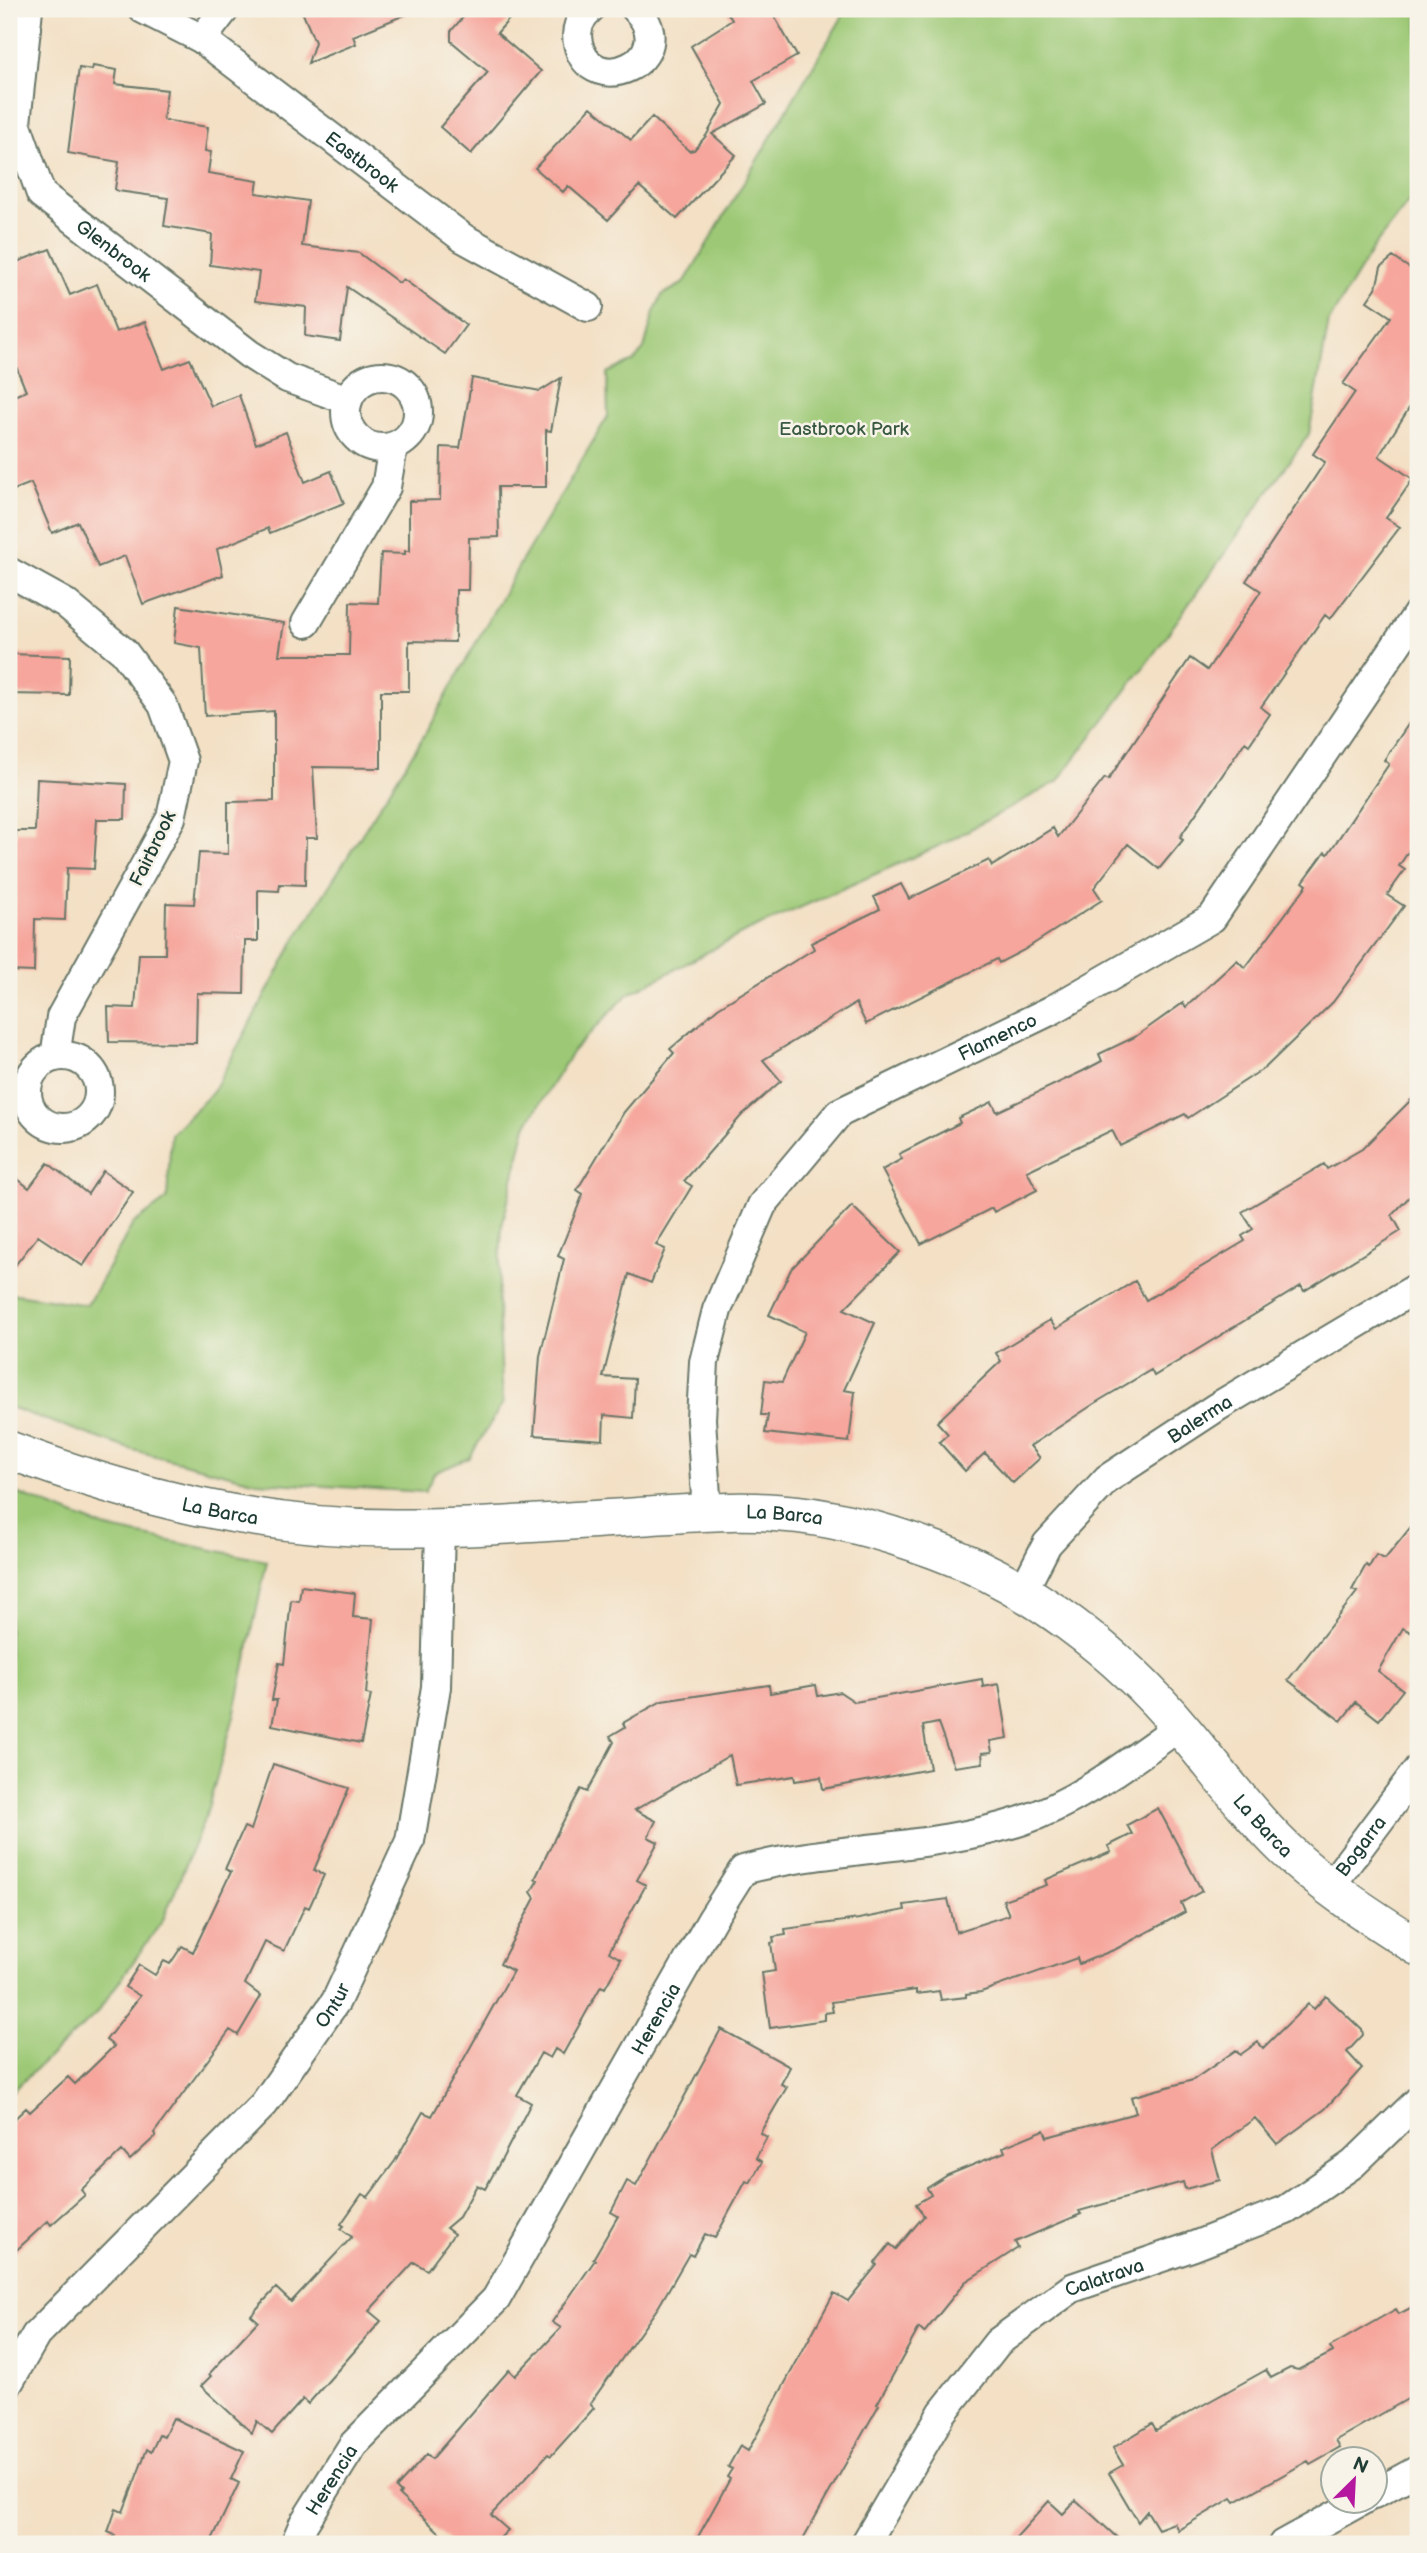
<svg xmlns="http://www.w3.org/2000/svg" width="1427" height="2553" font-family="'Balsamiq Sans',sans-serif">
  <rect width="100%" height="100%" fill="#f7f3e8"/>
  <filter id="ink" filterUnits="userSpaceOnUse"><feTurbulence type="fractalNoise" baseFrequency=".0143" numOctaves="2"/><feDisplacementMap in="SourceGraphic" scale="14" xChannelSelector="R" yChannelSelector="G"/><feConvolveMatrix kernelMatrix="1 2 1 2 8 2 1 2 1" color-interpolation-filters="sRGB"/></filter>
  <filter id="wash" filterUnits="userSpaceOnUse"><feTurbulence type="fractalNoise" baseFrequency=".00686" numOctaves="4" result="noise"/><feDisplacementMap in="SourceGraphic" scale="28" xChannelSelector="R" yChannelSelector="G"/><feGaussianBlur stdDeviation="1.57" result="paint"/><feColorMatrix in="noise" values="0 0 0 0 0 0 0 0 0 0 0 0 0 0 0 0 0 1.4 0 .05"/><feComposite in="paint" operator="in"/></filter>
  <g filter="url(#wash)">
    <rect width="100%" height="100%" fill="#f3e0c5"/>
    <path fill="#9dc976" stroke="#5e8355" stroke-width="2" d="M847,9h571v181l-45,58 -44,73 -20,113 -154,218 -98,130 -112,61 -202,90 -116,62 -54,56 -47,75 -24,100 -4,76 5,101 -34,55 -35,15 -9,19 -168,-10 -124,-32 -124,-43v-114l78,12 46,-81 34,-25 4,-65 42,-42 82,-152 130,-206 96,-172 87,-146 -1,-43 27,-12 10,-12 10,-37 8,-17 22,-12z
      M9,1490l97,38 161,33 -33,155 -28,99 -43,105 -67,94 -87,80z"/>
    <g id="blocks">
      <path fill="#f6a69c" d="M301,9h116v1l-64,26 3,8 -48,19 7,-21z
        M470,9h48l-21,24 44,38 -70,83 -31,-27 48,-55 -37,-31v-10z
        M725,9h45l27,47 -44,25 13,23 -54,30 24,21 -59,64 -38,-33 -31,34 -40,-34 -5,6 -28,-24 56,-61 40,33 21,-23 37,34 5,-1 12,-14 18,-32 -33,-58 41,-26z
        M93,66l24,4 -2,14 52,6 -4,30 45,7 -3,24 6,1 -3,21 50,8 -2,12 52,8 -6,45 57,7 40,30 4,-4 63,46 -21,29 -98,-67 -7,54 -35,-5 1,-29 -51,-6 4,-29 -49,-7 2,-31 -48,-8 4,-28 -50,-7 -3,-2 4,-27 -51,-9 11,-85 13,2z
        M50,249l20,46 27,-11 19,48 29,-10 19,47 26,-10 21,47 28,-11 17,49 30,-12 19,50 26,-11 13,32 -74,30 -2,-5 -51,21 6,26 -80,29 -18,-48 -27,11 -20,-45 -26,11 -21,-50 -22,9v-94l17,-7 -17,-42v-84z
        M1393,257l25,17v120l-39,62 34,23 -27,39 14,9 -70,92 -5,-4 -64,92 9,7 -21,31 -4,-3 -65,95 3,3 -24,29 -31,-25 -34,44 8,12 -78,50 -25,13 -2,-4 -131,65 -10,-21 -93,57 18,21 -39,34 -58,66 8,5 -36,59 9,4 -14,34 -22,-9 -26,103 32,2 -2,39 -29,-3 -1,25 -69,-5 6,-79 24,-97 -6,-3 25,-62 -6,-4 47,-78 50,-59 -4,-4 48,-41 96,-59 -3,-6 69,-34 -6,-12 27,-13 8,15 80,-39 3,6 61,-38 5,9 47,-59 3,2 82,-122 17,12 54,-79 -15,-10 79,-119 -12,-8 42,-62 -12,-8 48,-67 -24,-16 9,-13 5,-21z
        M472,378l68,13 21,-13 -10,53 -5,-1v57h-48l1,50 -30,1 -1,52h-12l-1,52 -46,-1v50h-28v77l-68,-1 4,71h-11l-1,47 -25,-1 -1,7 -21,-1v51h-13l-1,53 -47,-1 -1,50 -87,-1 -1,-35 27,1 4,-54h26l1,-51 28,1 5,-51 29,1v-52l46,-1v-90l-69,5 -4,-68 -27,-5 4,-37 106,17 -5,32h70l1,-53 28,1 3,-50 24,1v-3h4v-50l31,-1 1,-53 19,1z
        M9,654l61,2 -1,39 -60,-1z
        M1418,710v127l-19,29 6,4 -18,25 17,11 -71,96 -67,65 -78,51 -3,-4 -65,32 -8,-16 -85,41 10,19 -43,22 -2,-4 -71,36 -39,-74 20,-11 -3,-5 61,-31 -2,-5 34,-16 5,10 86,-41 19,-10 -3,-7 36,-17 48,-34 3,4 51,-47 8,8 62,-83 -4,-3 22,-30 3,2 61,-90 -5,-4z
        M37,779l89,5 -1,35h-28l-3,50 -27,-1 -2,52 -30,-1 -1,53 -25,-1v-135l7,1v-6h19z
        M1418,1093v95l-26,27 9,16 -97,60 -3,-5 -147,90 -3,-6 -51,30 -70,46 10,12 -27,25 -28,-30 -20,18 -26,-29 9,-8 -11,-12 64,-61 -5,-8 54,-33 6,9 79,-48 11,19 99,-59 -3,-5 11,-7 -11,-17 82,-48 3,5 35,-20z
        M48,1163l40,31 15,-23 30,21 -50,74 -45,-30 -29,37v-101l20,16z
        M852,1206l48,46 -56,57 31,14 -31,67 11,2 -6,50 -84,-9 3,-18h-7l4,-35 17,2 23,-50 -36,-17 22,-46z
        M1418,1518v118l-15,-8 -25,43 25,19 -24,30 -23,-18 -15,19 -53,-41 69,-88 -5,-2 14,-25 3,2 7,-12 9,4z
        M301,1586l54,7 -2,24 20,2 -7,75 5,1 -10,48 -89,-18 5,-25h-5l7,-37 5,1 7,-64 8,1z
        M982,1679l1,8 16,-3 9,54 -18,3 2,11 -10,1 1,10 -29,4 -16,-44 -15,3 7,43 -107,20 -2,-12 -26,4 -1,-5 -58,9 -6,-30 -95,55 21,11 -8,16 10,5 -21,38 9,5 -37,67 12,7 -16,29 -4,-2 -38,68 -8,-5 -5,9 -9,-5 -24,42 14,8 -28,54 -18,32 -8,-4 -18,32 -13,11 8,6 -27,36 -13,-8 -45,49 12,10 -73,83 -5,-5 -31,35 -15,-13 -5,12 -51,-47 10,-10 -2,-2 49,-53 -7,-6 25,-27 15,14 61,-65 -11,-8 3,-3 -3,-2 21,-30 6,3 27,-36 28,-49 9,4 81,-145 -13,-7 35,-66 -4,-6 7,-12 -3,-1 24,-50 22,-40 6,3 27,-50 -4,-6 15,-9 -2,-4 39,-22 107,-16 1,8 46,-8 2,11 22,-4 15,10z
        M273,1764l76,24 -35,82 10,5 -15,33 -4,-2 -21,45 -19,-9 -20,42 16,12 -23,39 -8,-5 -76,103 2,3 -26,24 -8,-9 -41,39 4,5 -34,30 -3,-4 -39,36v-133l17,-16 4,4 38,-35 7,7 39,-38 -8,-6 34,-44 -15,-9 14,-22 16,10 9,-14 6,3 12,-18 11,6 38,-80 -6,-3 19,-42 7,3z
        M1158,1808l44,83 -21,12 4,9 -69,37 -37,15 -2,-6 -96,34 -15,2v3l-25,3 -2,-9 -23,3v-4l-85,12 2,10 -8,1v7l-55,8 -8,-55 13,-2 -4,-28 3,-1 -1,-5 13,-2 -1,-6 74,-10 46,-9 -1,-5 44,-6 8,33 53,-17 -6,-15 44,-15 -2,-5 66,-28 -3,-6 24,-12 -5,-9z
        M1326,1996l36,34 1,5 -16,17 15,16 -37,41 -48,35 -22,-26 -43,32 8,30 -35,9 -2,-7 -104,29 2,3 -66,28 3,6 -53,34 -41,51 -5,-5 -42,76 2,1 -79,139h-106l36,-65 -3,-2 5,-8 -4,-2 12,-21 8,5 86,-158 14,8 29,-36 -2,-2 15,-19 6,5 28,-33 -8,-12 15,-9 -4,-7 21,-13 57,-23 -2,-5 41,-17 3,7 89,-24 -5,-16 62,-17 43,-30 4,5 18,-13 5,6 45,-44 6,5z
        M721,2029l69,38 -9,17 6,3 -27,46 7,4 -11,21 6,4 -12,21 -4,-2 -31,57 -10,-4 -12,22 -4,-2 -30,52 -69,98 4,4 -43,48 -3,-2 -57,61 17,15 -14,14h-42l-53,-49 2,-2 -5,-5 31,-34 5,5 77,-89 6,6 46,-48 -9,-6 43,-62 -2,-1 25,-43 -7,-4 16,-31 9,5z
        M1418,2304v89l-82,47 4,7 -30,17 -2,-3 -73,41 -3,-4 -54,32 -4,-7 -16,6 -11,-18 -9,11 -29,-49 14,-8 -10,-17 39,-24 4,7 110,-61 5,8 19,-10 8,2 35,-18 -3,-5 66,-38 3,5z
        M173,2418l71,33 -13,28 8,4 -29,61h-99l4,-9 -7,-3 8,-23 7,3 24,-63 4,3 8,-17 5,2z
        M1076,2500l48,44h-114l39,-43 14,13z"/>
    </g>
  </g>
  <g filter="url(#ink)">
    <use href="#blocks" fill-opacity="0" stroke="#697667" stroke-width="2"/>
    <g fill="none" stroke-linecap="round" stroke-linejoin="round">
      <g stroke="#697667" stroke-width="32">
        <g id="minor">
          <path id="s1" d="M28,9l-12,114 25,71 208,160 38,24 61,22"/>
          <path id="s2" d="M143,9l59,30 261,199 125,69"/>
          <path d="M590,9c-10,8 -15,21 -12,34 12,59 106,16 58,-34"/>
          <path d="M202,39l23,-30"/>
          <circle cx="382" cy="412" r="36"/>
          <path d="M9,572l56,31 59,49 39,53 20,56 -12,57 -110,199 -6,40"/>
          <path d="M306,623l80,-136 7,-40"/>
          <circle cx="63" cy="1092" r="36"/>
          <path id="s3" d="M707,1512l-6,-93 3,-57 13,-52 45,-105 77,-92 213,-103 160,-92 206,-305"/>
          <path id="s4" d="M1022,1593l25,-49 60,-65 110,-72 201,-120"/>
          <path id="s5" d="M1328,1889l90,-120"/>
          <path id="s6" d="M9,2382l27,-47 228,-231 72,-103 74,-160 26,-154 4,-159"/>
          <path d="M1374,2494l44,-24"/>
          <path id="s7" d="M295,2544l9,-21 49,-78 143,-146 216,-380 31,-49c91,-24 188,-20 278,-49 58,-19 109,-60 159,-95"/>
          <path id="s8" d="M865,2544l77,-131 56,-71 74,-54 122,-42 92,-36 67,-46 65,-63"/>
          <path d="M1283,2544l80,-44"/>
        </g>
      </g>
      <g stroke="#697667" stroke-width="40">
        <g id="tertiary">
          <path id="s9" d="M9,1450c124,47 251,78 385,78 84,1 169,-7 253,-12 44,-3 90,-7 134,-3 52,3 105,19 154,37 94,34 183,102 247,179 34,40 65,83 103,120 40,39 86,68 133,98"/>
        </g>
      </g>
      <use href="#minor" stroke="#fff" stroke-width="28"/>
      <use href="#tertiary" stroke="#fff" stroke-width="37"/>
    </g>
  </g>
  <g text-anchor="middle" stroke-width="5" stroke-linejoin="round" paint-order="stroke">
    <g font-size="19" fill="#1f3d34" stroke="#f7f3e8">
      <text dy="7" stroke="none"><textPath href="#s2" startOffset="268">Eastbrook</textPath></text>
      <text dy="7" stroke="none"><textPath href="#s1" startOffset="282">Glenbrook</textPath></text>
      <text transform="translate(152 848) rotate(-64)" y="7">Fairbrook</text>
      <text dy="7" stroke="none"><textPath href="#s3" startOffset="614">Flamenco</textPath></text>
      <text dy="7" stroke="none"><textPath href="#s4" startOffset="254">Balerma</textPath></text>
      <text dy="7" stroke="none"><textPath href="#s9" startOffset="220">La Barca</textPath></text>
      <text dy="7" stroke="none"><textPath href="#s9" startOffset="786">La Barca</textPath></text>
      <text dy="7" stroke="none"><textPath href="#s9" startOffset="1376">La Barca</textPath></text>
      <text dy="7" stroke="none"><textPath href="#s5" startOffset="54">Bogarra</textPath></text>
      <text dy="7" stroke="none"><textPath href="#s6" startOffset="499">Ontur</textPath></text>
      <text dy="7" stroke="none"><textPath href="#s7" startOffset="642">Herencia</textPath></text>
      <text dy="7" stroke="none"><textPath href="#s8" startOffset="368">Calatrava</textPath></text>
      <text dy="7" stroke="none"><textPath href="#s7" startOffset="74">Herencia</textPath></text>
    </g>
    <g font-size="19" fill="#385941" stroke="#f7f3e8">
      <text x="844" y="435">Eastbrook Park</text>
    </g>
  </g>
  <rect width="1427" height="2553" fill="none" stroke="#f7f3e8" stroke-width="35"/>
  <g transform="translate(1354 2480) rotate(24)"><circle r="33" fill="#f7f3e8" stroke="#a1aaa0" stroke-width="2"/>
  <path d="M0-5L12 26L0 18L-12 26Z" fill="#b5179e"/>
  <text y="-10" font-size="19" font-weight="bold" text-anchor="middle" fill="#1f3d34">N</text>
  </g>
</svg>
